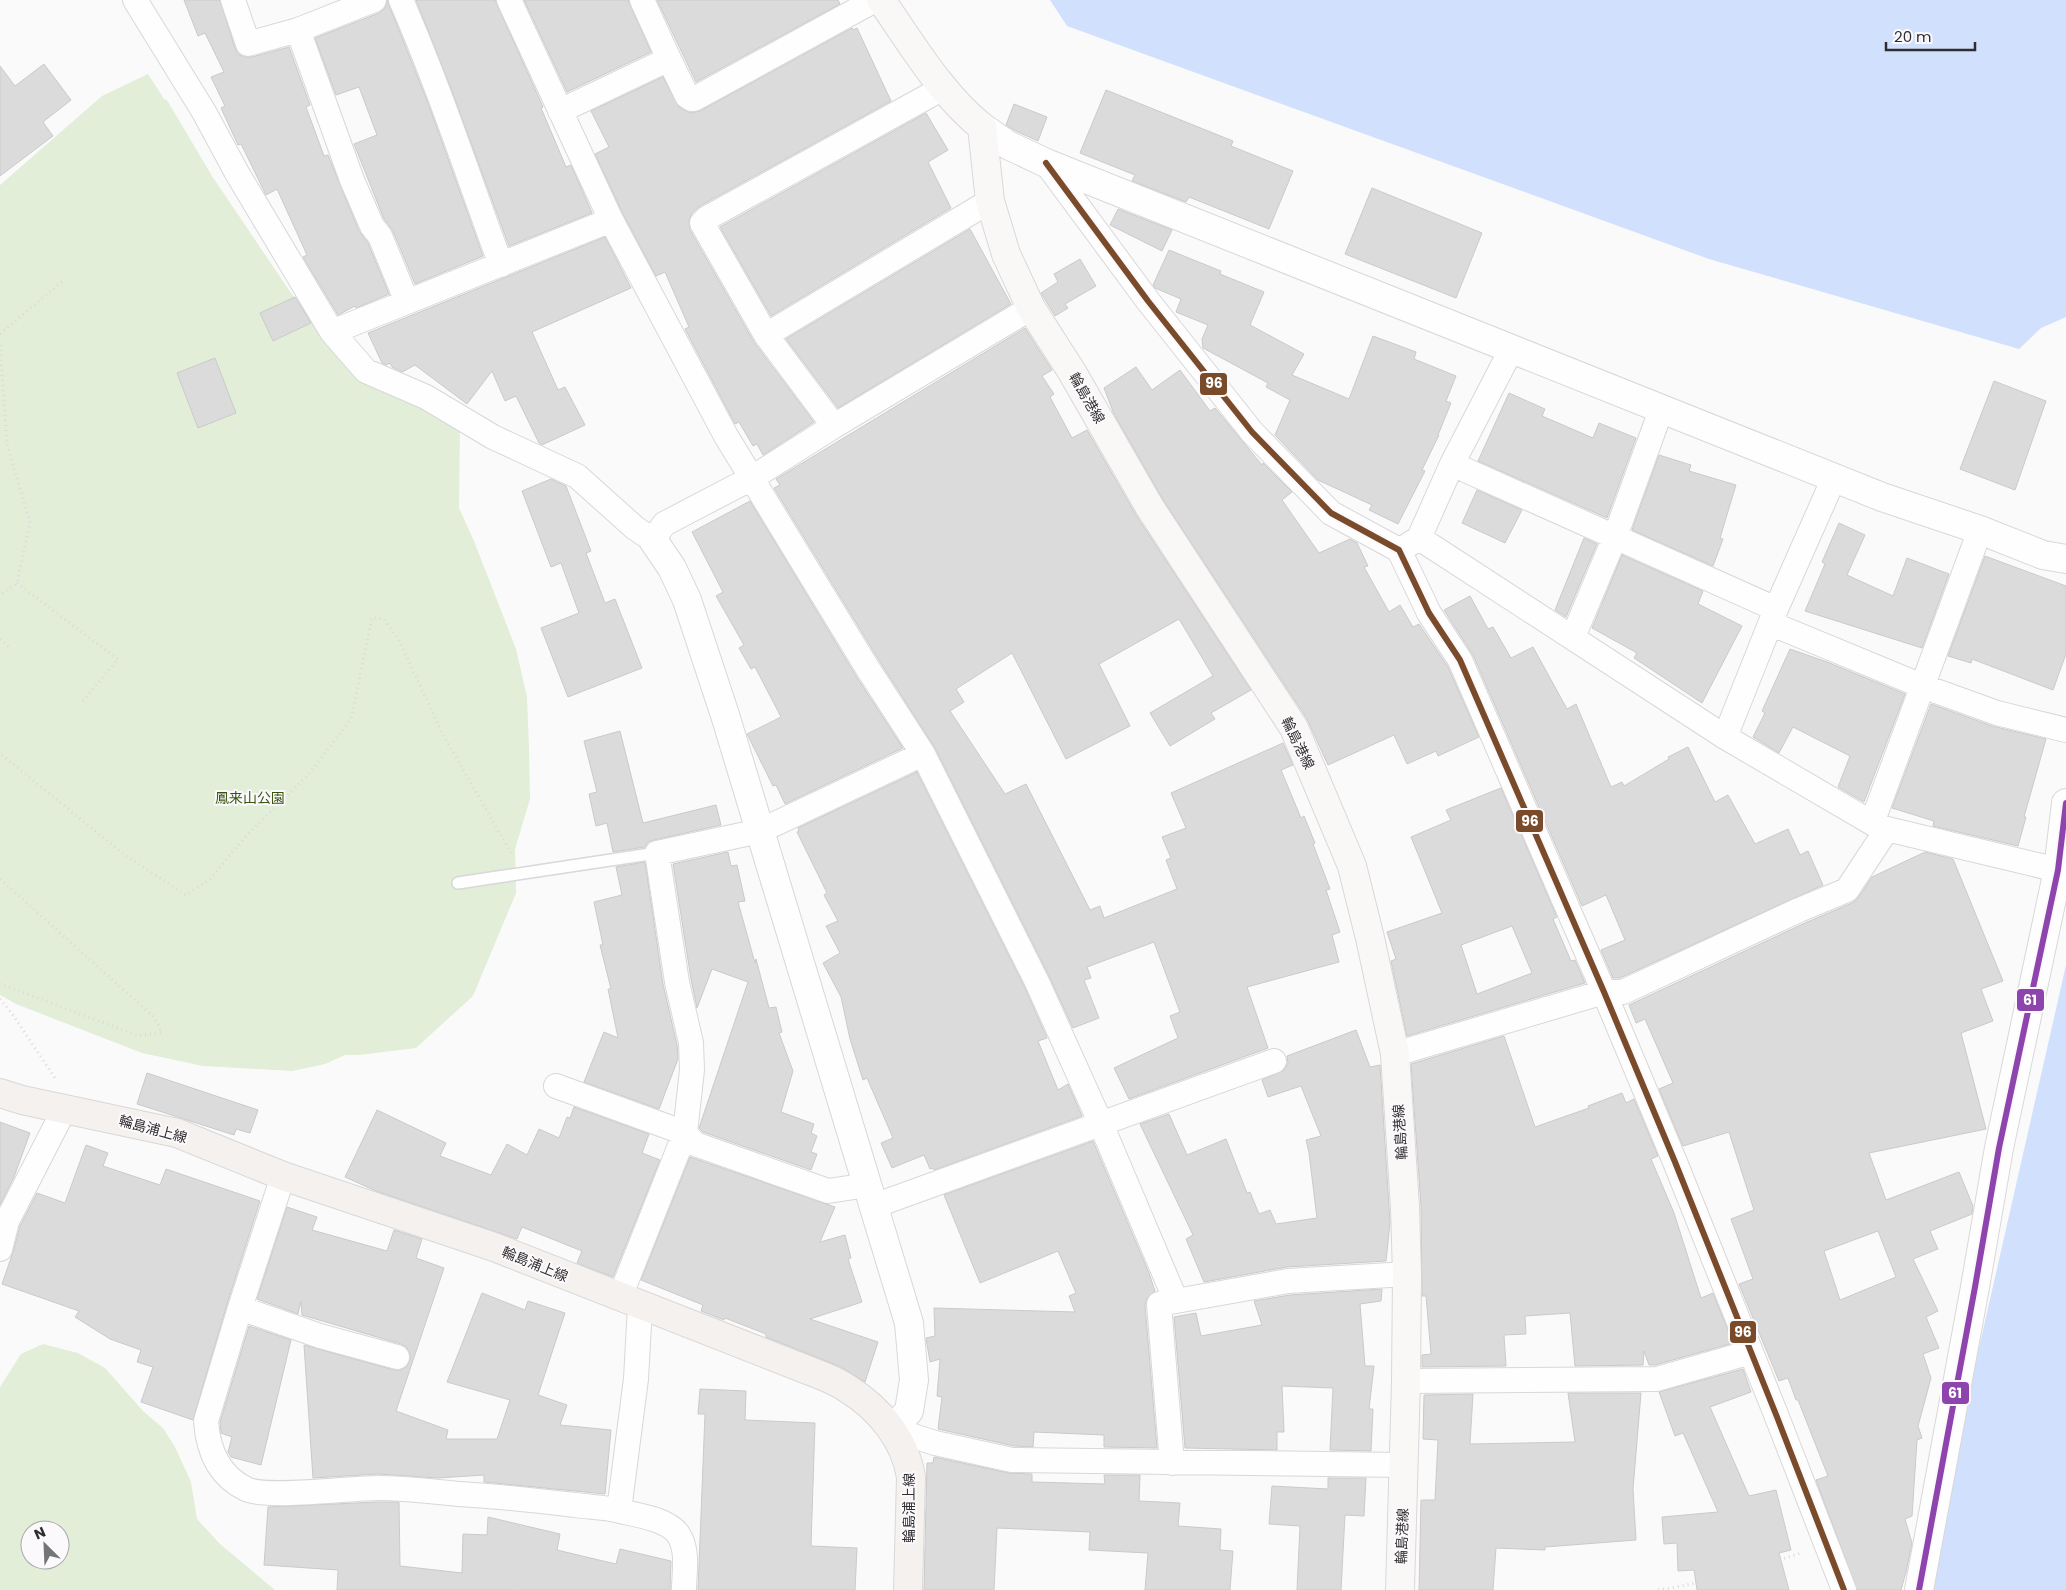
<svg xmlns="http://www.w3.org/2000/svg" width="2066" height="1590" font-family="Poppins,'Noto Sans JP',sans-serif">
  <rect width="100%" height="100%" fill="#fbfafb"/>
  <path fill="#e2eed8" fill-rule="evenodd" d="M148,74l16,25 3,1 45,76 79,117 70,84 99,48 -1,83 15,33 42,108 11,48 2,51 1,51 -15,50 1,44 -43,103 -57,52 -57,7h-14l-20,9 -33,7 -89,-5 -61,-13 -126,-49 -16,-9v-810l102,-89z
    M43,1344l35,9 27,15 39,44 19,16 12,19 16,35 6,37 23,25 55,46h-275v-203l21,-33zM30,1530h30v30h-30z"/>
  <path fill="#d1e0fc" d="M1050,0h1016v317l-25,11 -22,21 -310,-90 -642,-233z
    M2066,965v625h-137l42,-207z"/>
  <path fill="#dcdbdb" stroke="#cbcacb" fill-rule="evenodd" d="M184,0h36l15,48 3,6 6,3h8l37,-10 21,58 -4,2 18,49 4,-1 31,76 9,12 21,51 -33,14 -1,-2 -17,9 -35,-58 4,-2 -30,-66 -11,6 -25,-51 -3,1 -17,-37 4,-2 -14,-29 13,-5 -19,-39 -7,3z
    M387,0l41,103 55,153 -68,28 -22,-53 -9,-12 -30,-75 23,-9 -18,-48 -23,8 -21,-57 64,-25 6,-5z
    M416,0h79l48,107 -2,1 25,59 5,-2 21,48 -83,33 -56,-152z
    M524,0h104l23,52 -84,40z
    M657,0h181l2,4 -144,78z
    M852,28l1,2 4,-2 34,73 -191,105 -8,7 -3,8 1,9 64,112 60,80 -51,33 -6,-11 -4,2 -14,-24 -4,2 -50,-95 4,-2 -24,-55 -9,4 -33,-62 -28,-60 14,-7 -18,-36 72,-34 16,30 11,6 10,-2z
    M44,64l27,36 -28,22 10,14 -53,40v-110l15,20z
    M1106,90l127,51 -2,5 62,25 -24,58 -80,-32 -3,5 -54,-21 3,-6 -55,-22z
    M1014,104l33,13 -9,24 -22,-10 -10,-6z
    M926,113l22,37 -20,12 23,46 -180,108 -51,-89z
    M1372,188l110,45 -26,65 -111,-44z
    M1118,209l54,21 -10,21 -52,-26z
    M970,229l41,75 -173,104 -52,-69z
    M605,237l26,51 -99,44 26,58 7,-3 20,38 -43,20 -3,-2 -23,-47 -11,5 -13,-30 -25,33 -52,-39 -13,7 -10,-5 -2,-4 -4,2 -4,-2 -14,-30z
    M1169,250l52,21 -1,3 44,18 -14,33 54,29 -12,21 57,24 24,-63 43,16 -2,7 42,17 -10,25 5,2 -13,32h1l-17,35 3,1 -27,53 -29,-14 3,-5 -54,-25 -43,-45 15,-35 -24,-13 2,-4 -65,-35 -1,-9 6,-14 -32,-13 5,-13 -26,-11 -2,-3z
    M1080,259l16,27 -31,18 3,4 -13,8 -14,-23 17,-11 -4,-8z
    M295,297l16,26 -38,18 -13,-28z
    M1025,328l27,42 -10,6 12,18 -4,3 22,41 15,-8 49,85 115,175 -40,23 4,6 -45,27 -20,-33 63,-37 -34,-57 -80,45 31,62 -64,33 -54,-106 -56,36 8,13 -14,9 55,83 21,-10 64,126 10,-4 4,12 73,-29 -11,-29 5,-2 -9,-21 24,-9 -15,-35 112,-50 10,22 -12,5 20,48 3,-2 11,27 -2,1 17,45 -4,1 14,42 -8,3 7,27 -92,25 21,61 -139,51 -15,-31 64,-30 -8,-22 10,-4 -26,-70 -67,25 4,11 -7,2 15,38 -26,10 -24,-52 -114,-228 -55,-86 -106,-174 6,-3 -4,-6z
    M215,358l21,55 -38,15 -21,-55z
    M1136,367l16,23 28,-20 30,41 5,-3 47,57 1,-2 29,29 -10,8 37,53 31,-14 7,4 11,23 -4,1 25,45 11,-7 13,22 6,-3 29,43 31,70 -41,19 -2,-5 -29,13 -13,-29 -66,30 -21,-46 -145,-221 -48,-84 -10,-26z
    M1994,381l52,20 -31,89 -55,-21z
    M1509,393l36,16 -3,7 51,22 6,-15 37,15 -29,80 -129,-57z
    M1659,455l32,10 -2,6 47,14 -16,53 3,1 -10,27 -81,-36z
    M551,479l15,7 25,65 -5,2 19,50 10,-4 27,69 -74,29 -27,-69 38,-15 -18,-50 -10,4 -29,-76z
    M1477,490l45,20 -17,33 -43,-20z
    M750,501l106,175 47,72 -118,56 -9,-19 -3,1 -26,-52 34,-17 -26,-50 -4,2 -12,-21 5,-3 -28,-49 7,-4 -31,-60z
    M1839,523l26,12 -18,40 46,21 14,-38 42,16 -27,74 -117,-37 20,-47 -3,-2z
    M1584,538l13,6 -31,73 -11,-7z
    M1622,555l81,36 -5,13 44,22 -40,77 -68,-45 3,-5 -45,-25z
    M1985,556l81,30v68l-13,36 -81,-31 -1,4 -23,-7z
    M1470,596l18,33 5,-2 18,31 22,-11 34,62 9,-5 35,83 11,-5 2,4 45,-27 -1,-2 20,-10 27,55 13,-7 27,49 33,-15 12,26 8,-4 15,34 -203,93h-7l-12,-28 24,-10 -19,-45 -24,11 -109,-251 -29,-45z
    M1790,649l37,13 78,32 -41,108 -26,-15 12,-31 -57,-29 -14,26 -26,-16 12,-24 -3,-2z
    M1931,704l61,22 54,13 -22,78h2l-8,29 -85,-20 1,-5 -42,-13z
    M620,731l23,92 73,-18 5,20 -67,15 -6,2 -3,5 -32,5 -6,-29 -11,3 -7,-32 8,-2 -13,-51z
    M917,772l108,216 22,50 -9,3 20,49 10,-6 14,32 -148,54 -1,-2 -3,1 -6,-14 -32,13 -11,-25 12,-5 -26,-60 -4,2 -13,-41 -9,-42 -18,-34 17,-10 -14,-27 12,-5 -14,-26 3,-2 -30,-61 2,-1 -1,-3z
    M1501,788l56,129 -4,2 18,42 4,-1 10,23 -178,53 -16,-75 5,-2 -9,-27 55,-19 -31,-76 40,-17 -5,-10zM1512,926l20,47 -55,21 -16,-49z
    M728,852l3,14 6,-1 8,36 -7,1 17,61 1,-4 13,49 7,-1 6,25 -3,1 14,38 -12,41 33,12 -3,9 6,3 -6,16 6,2 -6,16 -108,-38 -4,-4 49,-146 -36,-13 -15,39 -6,-29 -18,-115z
    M1925,852l28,7 50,122 -22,8 12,32 -32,12 25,96 -117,24 17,47 73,-28 14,34 -1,8 -42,17 8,18 -25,10 25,52 -12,6 13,31 -16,6 8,24 -13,48 4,12 -5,2 -5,76 -7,3 7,24 -6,29 -5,18h-44l-41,-110 12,-4 -30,-76h-2l-8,-22 -9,3 -40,-97 14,-5 -22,-60 23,-9 -25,-78 -46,14 -24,-57 14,-6 -28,-64 -9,4 -7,-18 176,-82 47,-20 6,-5 14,-21zM1878,1231l18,46 -56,23 -16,-49z
    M645,862l18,122 14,61 1,14 -19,50 -75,-27 20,-50 14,6 -10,-49h3l-11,-44h3l-9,-43 28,-7 -6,-28z
    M1356,1030l14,37 10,-2 10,158 -4,38 -99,6 -83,15 -18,-43 7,-4 -53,-111 29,-10 18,41 39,-16 21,54 3,-1 9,22 11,-4 6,14 41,-6 -8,-65 -3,-13 15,-4 -20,-50 -33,11 -6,-17 22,-10 4,-7 -1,-7z
    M1504,1036l31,91 54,-19 -1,-2 34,-13 4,10 8,-4 24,57 -7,3 23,54 27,85 12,-5 20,50 -78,22h-6l-5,-14 -1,14 -68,1 -5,-53 -45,3 1,18 -22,1 2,31 -84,1v-12l9,-1 -5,-58h-4l-1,-90 -10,-142z
    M147,1073l111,37 -8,23 -14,-4 -2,6 -97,-31z
    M574,1107l75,27 -7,19 18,7 -47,117 -36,-14 5,-12 -60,-24 -5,12 -141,-48 -31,-14 32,-67 69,33 -6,13 51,19 16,-31 20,11 12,-26 20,9 8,-21 3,1z
    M0,1122l30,11 -16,44 -14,28z
    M1093,1141l56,132 6,18 -8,7 -2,7 12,143 -53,-1v-12l-70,-3 -1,15 -19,-1 -76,-17 4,-32 -5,-1 3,-37 -10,3 -4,-24 9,-2 -1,-28 141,4 -6,-16 7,-3 -18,-42 -78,32 -36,-88z
    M86,1145l22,8 -5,13 57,19 6,-16 94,32 -33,103 -34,116 -52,-18 12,-35 -16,-5 4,-12 -31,-11 -35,-22 4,-6 -77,-27 11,-32 7,-26 17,-33 28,10z
    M690,1157l145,50 -15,35 25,-7 6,23 -3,1 14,43 -52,17 68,23 -13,40 -24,-15 -75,-30v-3l-41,-16 -1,2 -23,-9 2,-6 -62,-25z
    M287,1207l30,10 -5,13 75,21 7,-21 28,9 -6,19 28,10 -48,143 52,19 -2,9h51l13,-39 -63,-18 35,-89 43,17 3,-9 37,12 -27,82 29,10 -7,20 51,5 -6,64 -121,-12v-7l-47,3 -59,-4 -65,4 -9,-133 90,25h6l6,-3 4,-6v-7l-3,-6 -6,-4 -99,-29 -1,-14 -3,13 -41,-15z
    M1382,1289l-1,12 -21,3 5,62h9l-5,43h4l-2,42 -41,-1 3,-62 -51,-2 2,46h-7v18l-92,-2 -11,-131 22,-4 5,23 61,-11 -8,-24 36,-6z
    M249,1326l42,14 -30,125 -30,-8 -3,-5 4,-15 -11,-4 -1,-11z
    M1743,1369l8,23 -41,15 39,89 27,-6 15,60 -12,3 10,37h-92l-3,-20 -16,1 -1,-28 -13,1 -2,-27 56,-5 -35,-79 -8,3 -16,-44z
    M700,1389l46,2 -1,29 70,3 -4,123 46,2 -2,42h-157l7,-176h-7z
    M1568,1393h73l-8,96 3,51 -91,7v3l-49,-2 -3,42h-74l2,-90h14l3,-60 -15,-1 1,-44 49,-1 -3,50 105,-2z
    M934,1457l75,16 23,1v8l73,2 -1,-9h36l-1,26 41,2 -2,23 43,3 -1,21 13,1 -3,39h-85l3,-37 -59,-3 1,-18 -93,-4 -3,62h-70l3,-127h6z
    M1328,1478h38l-2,38 -19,-1 -4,75h-44l3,-64 -31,-2 3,-38 56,3z
    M378,1502h21l1,64 62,7 1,-39 24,1 1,-18 72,17 -3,16 25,6 34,8 4,-15 51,12 -1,29h-333l1,-20 -74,-5 4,-58z"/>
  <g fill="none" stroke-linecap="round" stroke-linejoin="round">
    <g stroke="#d8d7d9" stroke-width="14">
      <path id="service" d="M458,883l199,-30"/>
    </g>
    <g stroke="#d8d7d9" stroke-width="26">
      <path id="minor" d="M135,0l69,112 33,61 95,159 34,39 60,26 67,40 84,39 58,52 18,12 11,-16 88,-46 82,-52 197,-118
        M233,0l15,44 50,-14 76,-30
        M401,0c38,87 67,176 100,265
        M509,0l102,220 115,216 142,233 55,85 114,228 64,142 75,177 -17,3 13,159
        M642,0l27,59
        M298,30l54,150 20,46 8,10 27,66
        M560,111l109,-52 18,37 4,3h3l181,-99
        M1046,163l102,138 104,131 79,81 68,37 30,63 31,47 144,332 71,170 102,255 67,173
        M332,332l279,-112
        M766,335l224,-134
        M834,426l-68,-91 -64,-112 5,-5 236,-130
        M1452,464l324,145
        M1419,538l306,199 147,86 15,6 171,41
        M1405,547l14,-9 33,-74 59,-114
        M1772,624l150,62 75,27 69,17
        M1573,637l42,-100 46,-127
        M1725,737l51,-128 58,-131
        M1872,823l108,-293
        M1395,1054l209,-62h19l176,-82 48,-20 40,-61
        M556,1086l129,47 10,11 133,47 40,-6
        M283,1176l-43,132 -34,113c2,29 13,55 40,68 21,10 104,-1 132,-1 32,0 64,5 95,7 34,2 68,6 102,10 14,2 30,2 45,6 17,4 47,8 58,23 11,16 6,39 6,56
        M874,1206l400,-145
        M0,1249l7,-28 58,-113
        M620,1297l65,-164 7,-63 -1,-27 -14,-61 -20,-129 103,-22 163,-77
        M1176,1301l112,-20 119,-7
        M240,1308l80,28 77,21
        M1406,1381l251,-2 94,-27
        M892,1429l43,14 77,17 392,5
        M619,1510l17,-131 4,-73"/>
    </g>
    <g stroke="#d8d7d9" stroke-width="30">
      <path id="tertiary" d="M982,127l26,18 38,18 836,334 98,33 63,25 23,4
        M653,540l19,28 15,32 38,115 184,608 5,57 -5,31 -17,18
        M1919,1590l56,-303 24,-139 59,-278 8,-67"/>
    </g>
    <g stroke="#d8d7d9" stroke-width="30">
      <path id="secondary" d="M881,0c31,44 59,93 101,127l8,74 16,53 25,54 41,64 77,134 145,222 58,138 18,72 25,116 10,153 2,67 -1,107 -6,209"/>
    </g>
    <g stroke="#d8d8d8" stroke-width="30">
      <path id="primary" d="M0,1093l22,7 155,33 106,43 211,71 316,124c13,5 27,10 38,18 32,20 57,51 63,88l-3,113"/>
    </g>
    <path stroke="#dbdadb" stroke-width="3" stroke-dasharray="1 4" stroke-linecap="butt" d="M0,334l65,-55
      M0,345l7,99 23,79 -13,60 -17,12
      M17,583l101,76 -35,42
      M0,639l9,8
      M2,755l124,101 60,39 24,-16 38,-45 61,-60 42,-55 21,-101 12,1 15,21 42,91 70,122
      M0,879l154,138 8,15 -23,4 -139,-52
      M0,999l13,16 42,63
      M515,1590l6,-65
      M1658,1590c48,-7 96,-22 143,-37"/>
    <use href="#service" stroke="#fefefe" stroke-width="11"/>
    <use href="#minor" stroke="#fefefe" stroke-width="24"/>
    <use href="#tertiary" stroke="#fefefe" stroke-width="28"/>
    <use href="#secondary" stroke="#faf7f7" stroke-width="28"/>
    <use href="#primary" stroke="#f5f1ef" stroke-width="28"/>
    <g stroke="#fcf9fc" stroke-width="10">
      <path id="bus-1" d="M1046,163l102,138 104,131 79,81 68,37 30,63 31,47 144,332 71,170 102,255 67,173"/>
    </g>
    <g stroke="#fcf9fc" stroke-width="10">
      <path id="bus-2" d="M1919,1590l56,-303 24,-139 59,-278 8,-67"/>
    </g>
    <use href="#bus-1" stroke="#7a4b2a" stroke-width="6"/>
    <use href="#bus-2" stroke="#8e44ad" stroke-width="6"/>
  </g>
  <g text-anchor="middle" stroke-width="4" stroke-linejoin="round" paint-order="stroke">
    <g font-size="14" fill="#2f2e2f" stroke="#fcf9fc">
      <text transform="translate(1087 398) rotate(60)" y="5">輪島港線</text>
      <text transform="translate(1298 743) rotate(64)" y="5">輪島港線</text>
      <text transform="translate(153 1129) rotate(15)" y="5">輪島浦上線</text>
      <text transform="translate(1400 1132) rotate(-94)" y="5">輪島港線</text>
      <text transform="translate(535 1264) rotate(22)" y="5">輪島浦上線</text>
      <text transform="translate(909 1508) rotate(-90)" y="5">輪島浦上線</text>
      <text transform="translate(1402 1536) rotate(-88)" y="5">輪島港線</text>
    </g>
    <g font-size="14" fill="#36560e" stroke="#fcf9fc">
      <text x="250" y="803">鳳来山公園</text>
    </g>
  </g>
  <g stroke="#fcf9fc" stroke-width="2">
    <rect x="1199" y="372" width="29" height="24" rx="5" fill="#7a4b2a"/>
    <rect x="1515" y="809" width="29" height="24" rx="5" fill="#7a4b2a"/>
    <rect x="2016" y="988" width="29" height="24" rx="5" fill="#8e44ad"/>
    <rect x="1729" y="1320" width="28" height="24" rx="5" fill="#7a4b2a"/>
    <rect x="1941" y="1381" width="29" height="24" rx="5" fill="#8e44ad"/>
  </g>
  <g font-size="14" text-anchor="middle" font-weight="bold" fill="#fff">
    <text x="1214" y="388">96</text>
    <text x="1530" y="826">96</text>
    <text x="2030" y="1005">61</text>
    <text x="1743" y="1337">96</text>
    <text x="1955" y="1398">61</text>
  </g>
  <g transform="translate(45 1545) rotate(336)"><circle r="24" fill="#fcf9fc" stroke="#aaa8aa"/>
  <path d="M0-4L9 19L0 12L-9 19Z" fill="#767576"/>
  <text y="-8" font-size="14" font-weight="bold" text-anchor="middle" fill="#2f2e2f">N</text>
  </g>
  <path d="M1886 42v8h89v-8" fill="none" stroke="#2f2e2f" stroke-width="2.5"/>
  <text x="1894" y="42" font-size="15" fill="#2f2e2f" stroke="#fcf9fc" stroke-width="4" paint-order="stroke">20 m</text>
</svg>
